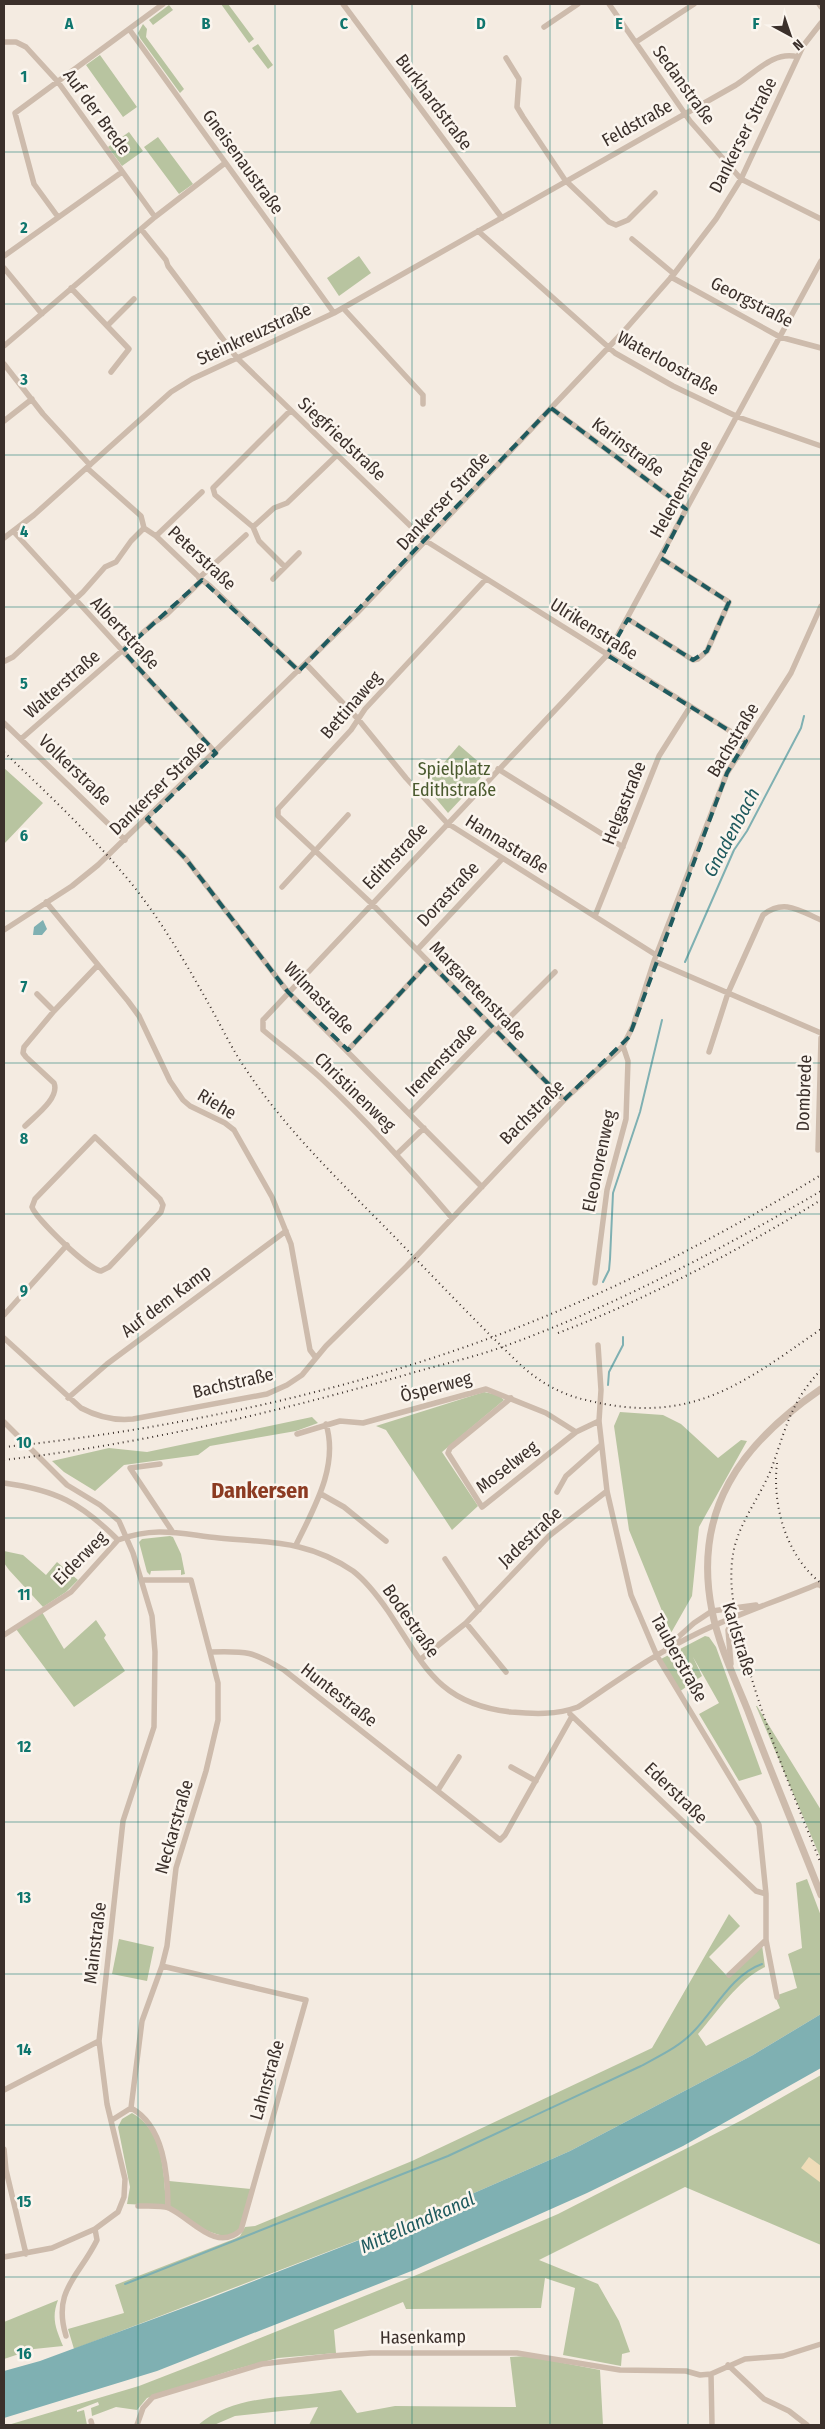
<svg xmlns="http://www.w3.org/2000/svg" width="825" height="2429" font-family="'Fira Sans Condensed',sans-serif">
  <rect width="100%" height="100%" fill="#f4ebe1"/>
  <path fill="#b8c4a0" d="M221,4h7l26,35 -5,4z
    M169,5l4,5 -20,15 -4,-5z
    M143,24l4,5 -1,8 38,52 -4,4 -40,-55 -2,-5z
    M258,44l15,21 -5,4 -16,-21z
    M100,55l37,52 -14,10 -37,-52z
    M129,132l14,19 -21,15 -14,-19z
    M158,137l35,47 -14,10 -35,-47z
    M359,256l12,17 -32,23 -12,-18z
    M459,745l29,25 -40,43 -23,-28z
    M4,768l39,35 -39,41z
    M484,1392l14,3 6,5 -62,52 36,54 -26,24 -66,-100 -10,-4z
    M620,1412l43,3 18,9 37,34 23,-18 6,1 -48,86 -7,69 -21,37 -42,-103 -15,-104z
    M312,1417l6,6 -22,8 -86,15 -12,9 -74,10 -29,26 -31,-19 -12,-11 57,-13 38,4z
    M170,1536l3,1 8,17 4,20 -4,1v-5l-30,1 -1,4 -3,-3 -8,-30 3,-3z
    M4,1551l19,4 23,20 11,-13 21,18 -12,12 -23,15 -34,-37 -5,-7z
    M42,1612l22,37 32,-29 10,15 -2,3 21,33 -51,36 -58,-78z
    M705,1636l4,1 7,10 46,127 -23,7 -40,-67 20,-11 -26,-46 9,19 -23,16 -20,-32z
    M757,1706l64,104v49l-65,-153z
    M807,1879l14,37v98l-68,41 -183,96 -144,63 -352,135 -6,-20 56,-16 -9,-28 119,-46 6,-3 5,-9 10,-1 157,-65 240,-113 77,-134 11,12 -31,31 19,20 34,-32 3,22c-27,13 -47,44 -67,67l8,12 74,-38 -5,-12 22,-8 -9,-34 14,-6 -6,-65z
    M119,1939l35,8 -7,34 -35,-7z
    M821,2075v170l-136,-58 -146,73 59,24 21,37 11,31 -8,2 -1,12 -58,-11 12,-67 -30,-10 -4,30 -135,1 -3,-7 -69,28 2,23 -58,5 -45,12 -86,28 -10,12 -21,-3 -24,9 -1,-8 8,-3 -1,-3 -21,8v2l7,-2 3,15h-79l131,-39 67,-26 213,-86 139,-60 186,-95z
    M132,2113c32,17 32,61 34,93l-39,-2 3,-17 -12,-60 4,-8z
    M169,2181l82,8c-4,12 -5,27 -11,38 -12,25 -56,-11 -71,-20z
    M58,2300c-7,18 -2,29 5,46l-29,3 -30,10v-37z
    M527,2356l73,14 3,55h-294l9,-18 -83,9 -21,9h-16c39,-33 95,-26 143,-35l16,23 38,-7 121,1 -6,-50z"/>
  <path fill="#efdcb8" d="M809,2157l12,9v17l-20,-15z"/>
  <path fill="#7fb0b2" d="M43,920l4,9 -5,6h-9l1,-8z
    M821,2014v54l-138,78 -96,47 -173,77 -257,101 -153,47v-47l36,-10 173,-64 213,-83 144,-63 183,-96z"/>
  <g fill="none" stroke-linecap="round" stroke-linejoin="round">
    <path stroke="#7fb0b2" stroke-width="2" d="M685,962l49,-112 13,-19 54,-103 3,-12
      M603,1282l6,-12 1,-11 3,-66 27,-81 22,-92
      M608,1385l1,-13 14,-27v-8
      M125,2284l323,-128 193,-90c18,-10 38,-19 52,-34 22,-22 38,-57 69,-68"/>
    <path stroke="#cdbbac" stroke-width="5.5" d="M343,4l159,214
      M609,4l81,117 51,58 80,40
      M819,4l2,3
      M544,27l34,-23
      M129,29l205,284
      M4,42h12l10,5 32,35 97,135 -151,129
      M636,42l58,-38
      M506,58l13,21 -2,28 6,10 42,63 44,42 7,3 12,-5 27,-27
      M58,217l-24,-33 -19,-71 148,-109
      M155,217l70,-54
      M141,229l25,31 2,6 69,92 189,183 320,200
      M478,231l137,122 58,33 65,31 83,29
      M632,239l42,35
      M4,256l118,-84
      M4,268l38,46
      M671,277l109,60 41,11
      M71,288l58,61 -18,23
      M343,308l80,87v9
      M107,326l27,-27
      M4,364l39,50 47,51
      M551,408l135,101
      M290,411l-77,77 2,7 38,32 6,14 26,26 14,-14
      M4,421l28,-22
      M87,468l54,48 3,12 12,8 46,44 8,6 89,85
      M253,527l21,-19 13,-5 50,-48
      M14,532l202,221
      M156,536l46,-44
      M4,538l30,-23 137,-123 21,-13 142,-66 402,-228c19,-12 38,-35 62,-28
      M199,578l47,-43
      M273,579l12,-12
      M486,579l-121,130 -14,21 -73,79v7l93,87 193,197
      M628,619l65,41 5,-1 9,-8 22,-49 -68,-44
      M5,661l8,-4 70,-65 22,-25 11,-5 15,-21 13,-13
      M306,664l52,55 48,59 41,45 209,132
      M4,723l121,117
      M21,739l134,-117 11,-7 36,-35
      M498,769l125,78
      M147,819l39,40 102,133 194,195
      M282,887l66,-72
      M46,902l82,99 11,15 31,65 13,19 7,6 35,17 9,7 38,67 19,47 19,106 6,8
      M595,916l64,-160 31,-49
      M4,930l68,-44 26,-21 259,-252 267,-282 50,-57 42,-55 25,-40 62,-133 18,-23
      M417,950l85,-91
      M654,961l167,72
      M37,994l17,17
      M496,1031l59,-59
      M348,1050l81,-88
      M709,1052l19,-59 35,-78c21,-17 37,-4 58,5
      M410,1113l83,-85
      M25,1126c10,-10 35,-28 29,-43l-28,-26 -3,-4 1,-6 30,-36 44,-46
      M95,1137l65,62 3,6 -2,7 -52,55 -8,4c-12,-1 -65,-52 -69,-64l3,-8z
      M818,1150l3,-112
      M397,1154l27,-26
      M452,1218c-41,-48 -82,-94 -128,-137 -19,-18 -41,-34 -61,-51v-10l344,-365 214,-394
      M595,1283l12,-93 19,-71 2,-58 -5,-15
      M4,1315l63,-70
      M4,1338l77,70c17,9 33,13 52,11l134,-25 20,-9 15,-10 24,-29 81,-80 157,-166 59,-54 10,-20 21,-65 73,-188 64,-100 30,-67
      M598,1345l3,45 -2,31 8,70 24,104 26,61 102,169 7,69v46l11,57
      M68,1398l39,-34 179,-133
      M511,1398l-61,50 -2,5 34,54 94,-75 23,-11
      M4,1422l63,63 33,20 19,16 14,32 19,63 3,36 -1,75 -31,94 -24,220 8,63 18,75 -1,18 -6,15 -23,17 -43,19 -48,9
      M297,1434l43,-13 23,2 123,-34 60,24 30,19
      M160,1464l-30,4 42,63
      M4,1483c52,7 77,20 114,57
      M557,1492l9,-16 35,-31
      M321,1494l23,13 42,34
      M296,1545c18,-37 43,-79 30,-121
      M445,1559l34,51
      M466,1623l40,49
      M4,1635l67,-43 47,-52c39,-14 62,-6 101,-2 52,5 88,2 134,33 13,10 26,27 35,40 36,54 50,93 123,101 23,2 45,3 67,-5 39,-26 78,-54 120,-74 39,-19 80,-32 120,-49l3,2
      M666,1648l28,-25 18,-12 44,-6
      M211,1652c36,-1 41,-1 73,18l216,170 5,-5 66,-117
      M421,1659l45,-36 83,-87 58,-45
      M731,1664l-3,-34 7,-12
      M570,1714l186,177 10,3
      M511,1767l25,14
      M438,1790l21,-33
      M729,1975l37,-35
      M4,2090l95,-49
      M131,2108c33,18 37,66 37,100
      M112,2120l19,-12 11,-87 20,-55 5,-20 9,-78 30,-97 12,-51v-37l-27,-103h-49
      M4,2149l2,21 20,84
      M138,2206c9,0 23,-1 31,2 23,11 47,45 72,22l65,-230 -144,-34
      M66,2336c-14,-46 13,-59 31,-96l-2,-11
      M728,2365l36,34 25,12 18,14
      M711,2374l1,51
      M91,2421l1,4
      M137,2425l6,-17 10,-11 109,-33 69,-8 40,-3h146l103,17 66,1 14,4 11,-1 34,-15 38,-3 38,-12"/>
    <path stroke="#cdbbac" stroke-width="7" d="M821,1389c-80,55 -129,121 -109,222 7,35 23,68 36,100 23,62 49,122 73,184"/>
    <path stroke="#3b302b" stroke-width="2" stroke-dasharray="1 4" stroke-linecap="butt" d="M4,752c45,43 92,87 131,136 29,37 53,79 76,120 11,20 21,41 34,60 46,70 110,127 167,187 27,28 53,55 80,82 14,13 27,28 42,39 15,11 33,20 52,24 104,26 155,-15 235,-71
      M558,1333c92,-35 179,-82 263,-133
      M821,1370c-30,31 -35,58 -49,97 -11,29 -31,52 -38,82 -7,33 1,66 9,98 19,75 50,146 78,217
      M4,1447c184,-19 383,-63 554,-136 91,-38 179,-85 263,-136
      M4,1460c138,-16 275,-48 408,-87 31,-9 63,-16 93,-27 110,-40 215,-96 316,-155
      M777,1463c-5,42 9,93 44,120"/>
  </g>
  <path fill="none" stroke="#1f5a5e" stroke-width="4" stroke-dasharray="10 6" stroke-linejoin="round" d="M551,408l135,101 -25,49 68,44 -22,49 -14,9 -65,-41 -21,36 139,86 -19,32 -98,264 -65,63 -135,-138 -81,88 -60,-58 -102,-133 -39,-40 69,-66 -93,-102 79,-71 97,91z"/>
  <path fill="none" stroke="#0f766e" stroke-width="1" stroke-opacity="0.55" d="M138,4v2421M275,4v2421M412,4v2421M550,4v2421M688,4v2421M4,152h817M4,304h817M4,455h817M4,607h817M4,759h817M4,911h817M4,1063h817M4,1214h817M4,1366h817M4,1518h817M4,1670h817M4,1822h817M4,1974h817M4,2125h817M4,2277h817"/>
  <g text-anchor="middle" stroke-width="5" stroke-linejoin="round" paint-order="stroke">
    <g font-size="18" fill="#3b302b" stroke="#fbf5ee">
      <text transform="translate(684 85) rotate(54)" y="6">Sedanstraße</text>
      <text transform="translate(434 102) rotate(53)" y="6">Burkhardstraße</text>
      <text transform="translate(97 112) rotate(54)" y="6">Auf der Brede</text>
      <text transform="translate(637 123) rotate(-29)" y="6">Feldstraße</text>
      <text transform="translate(743 135) rotate(-63)" y="6">Dankerser Straße</text>
      <text transform="translate(243 162) rotate(54)" y="6">Gneisenaustraße</text>
      <text transform="translate(752 302) rotate(27)" y="6">Georgstraße</text>
      <text transform="translate(254 334) rotate(-25)" y="6">Steinkreuzstraße</text>
      <text transform="translate(668 363) rotate(29)" y="6">Waterloostraße</text>
      <text transform="translate(342 439) rotate(43)" y="6">Siegfriedstraße</text>
      <text transform="translate(628 447) rotate(37)" y="6">Karinstraße</text>
      <text transform="translate(681 489) rotate(-61)" y="6">Helenenstraße</text>
      <text transform="translate(443 501) rotate(-47)" y="6">Dankerser Straße</text>
      <text transform="translate(202 558) rotate(43)" y="6">Peterstraße</text>
      <text transform="translate(594 629) rotate(32)" y="6">Ulrikenstraße</text>
      <text transform="translate(125 633) rotate(47)" y="6">Albertstraße</text>
      <text transform="translate(62 684) rotate(-41)" y="6">Walterstraße</text>
      <text transform="translate(351 705) rotate(-49)" y="6">Bettinaweg</text>
      <text transform="translate(733 740) rotate(-59)" y="6">Bachstraße</text>
      <text transform="translate(75 770) rotate(44)" y="6">Volkerstraße</text>
      <text transform="translate(158 788) rotate(-44)" y="6">Dankerser Straße</text>
      <text transform="translate(624 803) rotate(-68)" y="6">Helgastraße</text>
      <text transform="translate(507 844) rotate(32)" y="6">Hannastraße</text>
      <text transform="translate(395 856) rotate(-46)" y="6">Edithstraße</text>
      <text transform="translate(448 894) rotate(-47)" y="6">Dorastraße</text>
      <text transform="translate(478 991) rotate(46)" y="6">Margaretenstraße</text>
      <text transform="translate(319 998) rotate(46)" y="6">Wilmastraße</text>
      <text transform="translate(441 1060) rotate(-46)" y="6">Irenenstraße</text>
      <text transform="translate(355 1092) rotate(44)" y="6">Christinenweg</text>
      <text transform="translate(804 1093) rotate(-88)" y="6">Dombrede</text>
      <text transform="translate(217 1104) rotate(31)" y="6">Riehe</text>
      <text transform="translate(532 1112) rotate(-45)" y="6">Bachstraße</text>
      <text transform="translate(599 1161) rotate(-78)" y="6">Eleonorenweg</text>
      <text transform="translate(166 1301) rotate(-37)" y="6">Auf dem Kamp</text>
      <text transform="translate(233 1383) rotate(-13)" y="6">Bachstraße</text>
      <text transform="translate(436 1387) rotate(-15)" y="6">Ösperweg</text>
      <text transform="translate(507 1467) rotate(-38)" y="6">Moselweg</text>
      <text transform="translate(530 1537) rotate(-43)" y="6">Jadestraße</text>
      <text transform="translate(80 1558) rotate(-45)" y="6">Eiderweg</text>
      <text transform="translate(411 1621) rotate(55)" y="6">Bodestraße</text>
      <text transform="translate(739 1639) rotate(73)" y="6">Karlstraße</text>
      <text transform="translate(679 1658) rotate(61)" y="6">Tauberstraße</text>
      <text transform="translate(339 1695) rotate(38)" y="6">Huntestraße</text>
      <text transform="translate(676 1793) rotate(44)" y="6">Ederstraße</text>
      <text transform="translate(174 1827) rotate(-74)" y="6">Neckarstraße</text>
      <text transform="translate(95 1943) rotate(-83)" y="6">Mainstraße</text>
      <text transform="translate(267 2080) rotate(-74)" y="6">Lahnstraße</text>
      <text transform="translate(423 2337) rotate(-1)" y="6">Hasenkamp</text>
    </g>
    <g font-size="18" fill="#4a5a2e" stroke="#fbf5ee">
      <text x="454" y="775">Spielplatz<tspan x="454" dy="21">Edithstraße</tspan></text>
    </g>
    <g font-size="19" font-style="italic" fill="#1f5a5e" stroke="#fbf5ee">
      <text transform="translate(731 832) rotate(-62)" y="7">Gnadenbach</text>
      <text transform="translate(417 2222) rotate(-24)" y="7">Mittellandkanal</text>
    </g>
    <g font-size="22" font-weight="bold" fill="#8c3b22" stroke="#fbf5ee">
      <text x="260" y="1498">Dankersen</text>
    </g>
  </g>
  <g font-size="16" text-anchor="middle" font-weight="bold" fill="#0f766e" stroke="#fbf5ee" stroke-width="5" stroke-linejoin="round" paint-order="stroke">
    <text x="69" y="29">A</text>
    <text x="206" y="29">B</text>
    <text x="344" y="29">C</text>
    <text x="481" y="29">D</text>
    <text x="619" y="29">E</text>
    <text x="756" y="29">F</text>
    <text x="24" y="82">1</text>
    <text x="24" y="233">2</text>
    <text x="24" y="385">3</text>
    <text x="24" y="537">4</text>
    <text x="24" y="689">5</text>
    <text x="24" y="841">6</text>
    <text x="24" y="992">7</text>
    <text x="24" y="1144">8</text>
    <text x="24" y="1296">9</text>
    <text x="24" y="1448">10</text>
    <text x="24" y="1600">11</text>
    <text x="24" y="1752">12</text>
    <text x="24" y="1903">13</text>
    <text x="24" y="2055">14</text>
    <text x="24" y="2207">15</text>
    <text x="24" y="2359">16</text>
  </g>
  <rect width="825" height="2429" fill="none" stroke="#3b302b" stroke-width="10"/>
  <g transform="translate(790 35) rotate(140)" stroke="#fbf5ee" stroke-width="4" paint-order="stroke">
  <path d="M0-4L9 19L0 12L-9 19Z" fill="#3b302b"/>
  <text y="-8" font-size="14" font-weight="bold" text-anchor="middle" fill="#3b302b">N</text>
  </g>
</svg>
